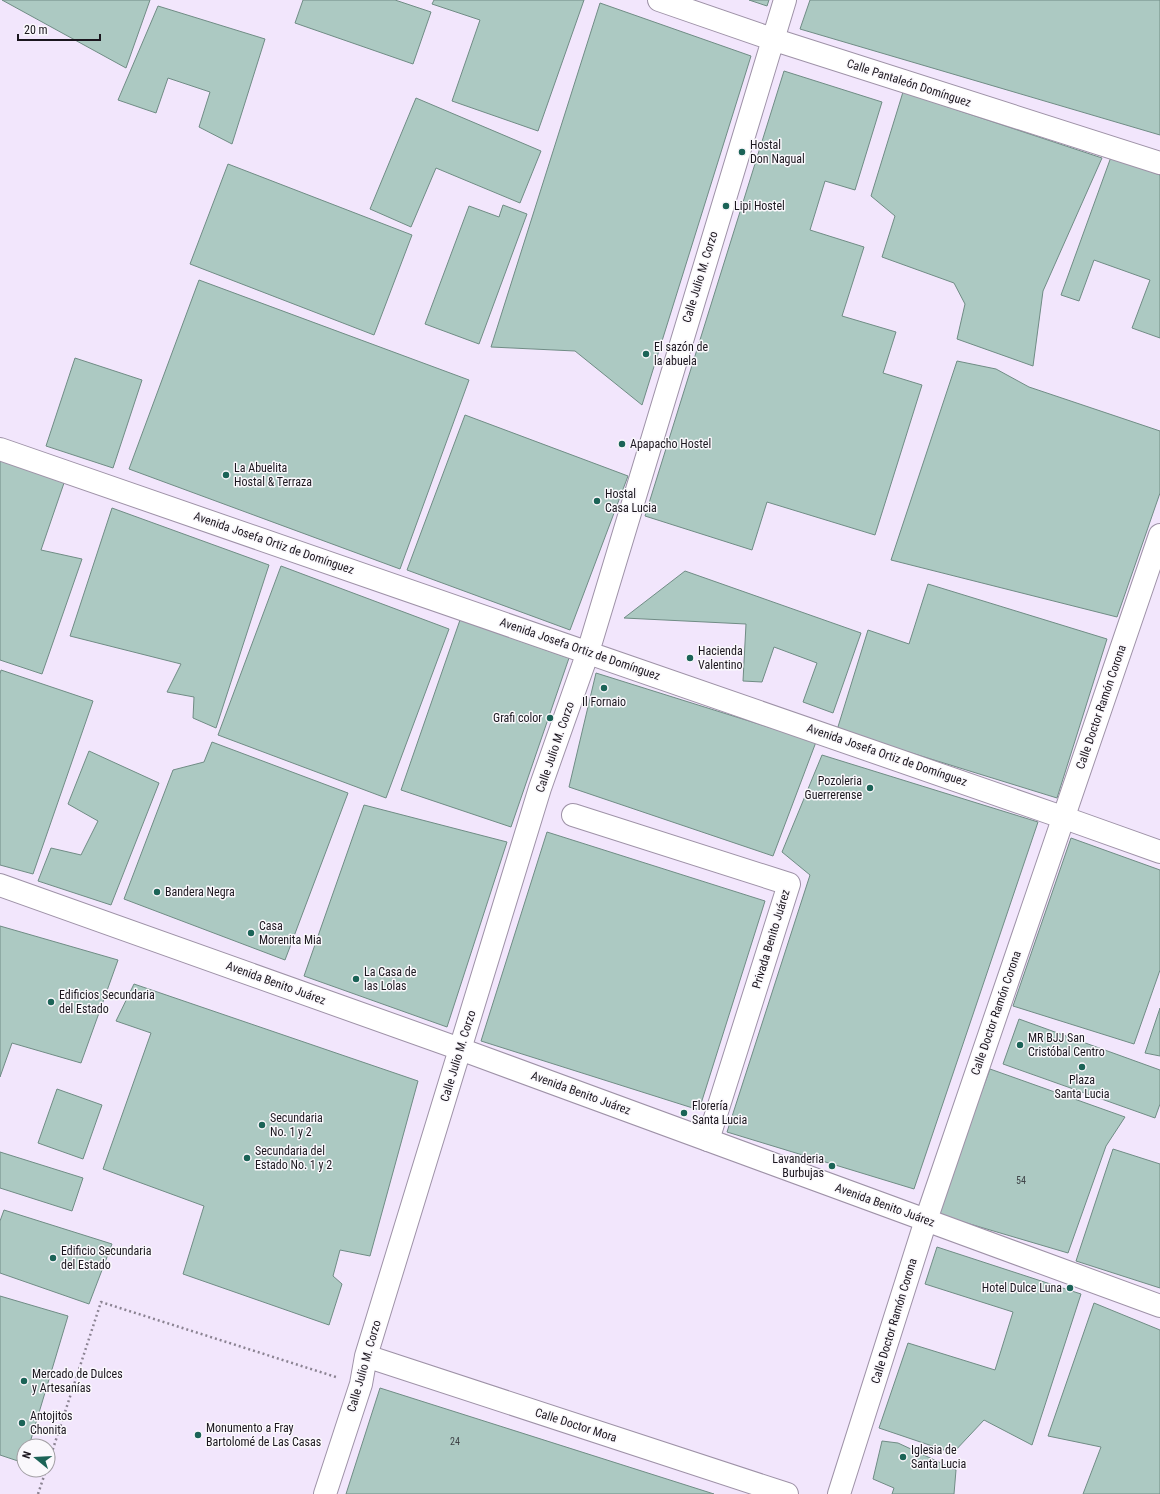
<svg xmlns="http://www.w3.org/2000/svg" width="1160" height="1494" font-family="'Roboto Condensed',sans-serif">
  <rect width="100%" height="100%" fill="#f2e6fc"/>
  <path fill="#acc9c2" stroke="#708c85" d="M2,0h148l-24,68z
    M303,0h92l36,12 -18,52 -118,-41z
    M434,0h150l-46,131 -86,-30 28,-81 -48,-16z
    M749,0h20l-2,6z
    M810,0h350v135l-360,-106z
    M600,3l151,53 -109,349 -67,-54 -84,-4z
    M158,6l107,33 -33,105 -33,-17 11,-35 -42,-14 -12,35 -38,-13z
    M784,71l98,31 -27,88 -30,-9 -15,49 54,17 -22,69 54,16 -13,41 39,12 -47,150 -108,-33 -15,48 -107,-34z
    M903,92l199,66 -59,133 -10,75 -76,-27 8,-35 -11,-21 -72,-26 13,-41 -24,-20z
    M416,98l125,53 -21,52 -84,-35 -25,59 -41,-18z
    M1111,157l49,18v163l-28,-10 18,-48 -56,-20 -15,41 -18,-6z
    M228,164l184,71 -38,100 -184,-71z
    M503,205l24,9 -48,130 -54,-20 44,-118 30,11z
    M199,280l270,100 -69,189 -271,-100z
    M75,358l67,22 -29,88 -67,-22z
    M957,361l39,8 33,18 131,44v62l-43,124 -226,-57z
    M465,415l163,61 -58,154 -163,-60z
    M0,459l64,24 -23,67 41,9 -40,115 -42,-14z
    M112,508l157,57 -53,163 -23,-10 1,-21 -27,-5 14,-28 -111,-28z
    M281,566l168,63 -63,169 -168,-63z
    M685,571l176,62 -28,80 -30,-11 14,-39 -43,-16 -12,35 -19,-1 3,-57 -122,-6z
    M928,584l179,55 -50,159 -220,-68 31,-100 41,14z
    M460,620l109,38 -58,169 -110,-37z
    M1,670l92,31 -60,173 -33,-9v-191z
    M596,673l220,69 -43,114 -204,-69z
    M212,742l136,51 -63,167 -161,-61 49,-129 31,-8z
    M89,751l70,32 -48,122 -73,-24 13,-33 30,7 17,-34 -30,-17z
    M822,755l216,67 -124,367 -187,-57 83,-257 -28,-23z
    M364,805l143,37 -60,185 -143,-51z
    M547,832l218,69 -66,209 -218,-69z
    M1071,838l89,32v100l-26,74 -121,-38z
    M0,926l118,34 -37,103 -69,-20 -12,34z
    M134,984l284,97 -48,175 -30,-6 -7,26 9,8 -13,41 -146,-51 21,-68 -101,-37 48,-136 -35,-12z
    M1160,1008v48l-15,-3z
    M1019,1019l141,51v34l-5,14 -152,-54z
    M990,1069l135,48 -19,29 -38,107 -132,-39z
    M57,1089l45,16 -19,54 -45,-16z
    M1113,1149l47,15v124l-84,-27z
    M0,1152l83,26 -11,33 -72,-23z
    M4,1210l108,34 -23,60 -89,-31v-52z
    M937,1247l144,47 -49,151 -48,-25 -31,33 -74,-25 29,-85 87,27 18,-58 -88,-28z
    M0,1296l68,20 -39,130h-5v17l-24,-8z
    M1094,1303l66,27v164h-77l18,-47 -53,-11z
    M380,1388l334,106h-368z
    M882,1441l16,2 58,27 -2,24h-62l2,-6 -21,-9z"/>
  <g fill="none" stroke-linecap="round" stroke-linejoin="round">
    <g stroke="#9e92a7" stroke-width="24">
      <path id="street" d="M659,0l113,39 388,124
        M0,449l1062,368 98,35
        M573,815l216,69 -81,256
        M366,1356l421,138
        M325,1494l36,-110 5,-28 174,-568 48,-136 197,-652
        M839,1494l87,-274 234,-685"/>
    </g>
    <g stroke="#9e92a7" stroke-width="24">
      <path id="secondary" d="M0,885l460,164 700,257"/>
    </g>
    <path stroke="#8b8392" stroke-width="2.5" stroke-dasharray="2 3" stroke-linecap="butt" d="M48,1464l53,-162 235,75
      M38,1494l8,-24"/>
    <use href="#street" stroke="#fff" stroke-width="22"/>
    <use href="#secondary" stroke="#fff" stroke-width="22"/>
  </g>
  <g fill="#1b6357" stroke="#faf8fc" stroke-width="1.5">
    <circle cx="742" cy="152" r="4"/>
    <circle cx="726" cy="206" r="4"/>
    <circle cx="646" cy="354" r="4"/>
    <circle cx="622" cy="444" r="4"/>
    <circle cx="226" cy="475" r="4"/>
    <circle cx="597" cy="501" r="4"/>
    <circle cx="690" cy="658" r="4"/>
    <circle cx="604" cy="688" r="4"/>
    <circle cx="550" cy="718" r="4"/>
    <circle cx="870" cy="788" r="4"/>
    <circle cx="157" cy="892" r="4"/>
    <circle cx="251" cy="933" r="4"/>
    <circle cx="356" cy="979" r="4"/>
    <circle cx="51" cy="1002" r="4"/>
    <circle cx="1020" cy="1045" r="4"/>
    <circle cx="1082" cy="1067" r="4"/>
    <circle cx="684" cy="1113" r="4"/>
    <circle cx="262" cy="1125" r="4"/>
    <circle cx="247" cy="1158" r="4"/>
    <circle cx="832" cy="1166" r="4"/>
    <circle cx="53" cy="1258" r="4"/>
    <circle cx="1070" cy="1288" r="4"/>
    <circle cx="24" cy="1381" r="4"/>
    <circle cx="22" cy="1423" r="4"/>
    <circle cx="198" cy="1435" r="4"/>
    <circle cx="903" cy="1457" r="4"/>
  </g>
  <g text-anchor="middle" stroke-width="3" stroke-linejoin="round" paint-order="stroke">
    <g font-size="10" fill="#3f4347">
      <text x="1021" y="1184">54</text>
      <text x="455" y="1445">24</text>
    </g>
    <g font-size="12" fill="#1b161e" stroke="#faf8fc">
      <text transform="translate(909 83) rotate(18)" y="4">Calle Pantaleón Domínguez</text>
      <text transform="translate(700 277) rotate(-73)" y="4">Calle Julio M. Corzo</text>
      <text transform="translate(274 543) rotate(19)" y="4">Avenida Josefa Ortiz de Domínguez</text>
      <text transform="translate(580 649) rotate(19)" y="4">Avenida Josefa Ortiz de Domínguez</text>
      <text transform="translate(1101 707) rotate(-71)" y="4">Calle Doctor Ramón Corona</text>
      <text transform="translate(555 747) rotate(-71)" y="4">Calle Julio M. Corzo</text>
      <text transform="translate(887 755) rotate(19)" y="4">Avenida Josefa Ortiz de Domínguez</text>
      <text transform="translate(771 939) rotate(-73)" y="4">Privada Benito Juárez</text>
      <text transform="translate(276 983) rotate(20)" y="4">Avenida Benito Juárez</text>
      <text transform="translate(996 1013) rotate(-71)" y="4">Calle Doctor Ramón Corona</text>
      <text transform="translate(458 1056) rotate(-73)" y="4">Calle Julio M. Corzo</text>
      <text transform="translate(581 1093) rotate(20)" y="4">Avenida Benito Juárez</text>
      <text transform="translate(885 1205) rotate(20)" y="4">Avenida Benito Juárez</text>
      <text transform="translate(894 1321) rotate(-73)" y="4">Calle Doctor Ramón Corona</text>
      <text transform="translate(364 1366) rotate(-74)" y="4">Calle Julio M. Corzo</text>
      <text transform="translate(576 1425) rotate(18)" y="4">Calle Doctor Mora</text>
    </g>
    <g font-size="12" fill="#1b161e" stroke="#faf8fc" text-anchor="start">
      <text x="750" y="149">Hostal<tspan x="750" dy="14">Don Nagual</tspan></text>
      <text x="734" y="210">Lipi Hostel</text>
      <text x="654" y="351">El sazón de<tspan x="654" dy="14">la abuela</tspan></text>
      <text x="630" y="448">Apapacho Hostel</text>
      <text x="234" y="472">La Abuelita<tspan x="234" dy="14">Hostal &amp; Terraza</tspan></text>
      <text x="605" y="498">Hostal<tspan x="605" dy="14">Casa Lucia</tspan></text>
      <text x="698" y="655">Hacienda<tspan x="698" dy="14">Valentino</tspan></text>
      <text x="604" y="706" text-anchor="middle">Il Fornaio</text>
      <text x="542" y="722" text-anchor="end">Grafi color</text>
      <text x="862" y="785" text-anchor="end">Pozoleria<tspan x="862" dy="14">Guerrerense</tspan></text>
      <text x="165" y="896">Bandera Negra</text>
      <text x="259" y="930">Casa<tspan x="259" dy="14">Morenita Mia</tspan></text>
      <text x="364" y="976">La Casa de<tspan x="364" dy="14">las Lolas</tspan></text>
      <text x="59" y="999">Edificios Secundaria<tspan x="59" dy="14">del Estado</tspan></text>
      <text x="1028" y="1042">MR BJJ San<tspan x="1028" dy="14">Cristóbal Centro</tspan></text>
      <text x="1082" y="1084" text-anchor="middle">Plaza<tspan x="1082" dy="14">Santa Lucia</tspan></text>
      <text x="692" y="1110">Florería<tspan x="692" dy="14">Santa Lucia</tspan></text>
      <text x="270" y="1122">Secundaria<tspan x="270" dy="14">No. 1 y 2</tspan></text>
      <text x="255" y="1155">Secundaria del<tspan x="255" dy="14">Estado No. 1 y 2</tspan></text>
      <text x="824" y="1163" text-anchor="end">Lavanderia<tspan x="824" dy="14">Burbujas</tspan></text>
      <text x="61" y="1255">Edificio Secundaria<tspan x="61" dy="14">del Estado</tspan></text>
      <text x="1062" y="1292" text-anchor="end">Hotel Dulce Luna</text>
      <text x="32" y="1378">Mercado de Dulces<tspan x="32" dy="14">y Artesanías</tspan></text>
      <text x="30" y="1420">Antojitos<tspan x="30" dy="14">Chonita</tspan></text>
      <text x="206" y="1432">Monumento a Fray<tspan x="206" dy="14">Bartolomé de Las Casas</tspan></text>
      <text x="911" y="1454">Iglesia de<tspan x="911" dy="14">Santa Lucia</tspan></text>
    </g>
  </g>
  <g transform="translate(36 1458) rotate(288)"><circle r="19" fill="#faf8fc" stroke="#a19ea3"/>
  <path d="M0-3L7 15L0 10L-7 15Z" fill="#1b6357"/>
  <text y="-6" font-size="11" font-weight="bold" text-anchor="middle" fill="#1b161e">N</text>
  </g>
  <path d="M18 34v6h82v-6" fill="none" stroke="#1b161e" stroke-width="2"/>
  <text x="24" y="34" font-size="12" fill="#1b161e" stroke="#faf8fc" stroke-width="3" paint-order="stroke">20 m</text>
</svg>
